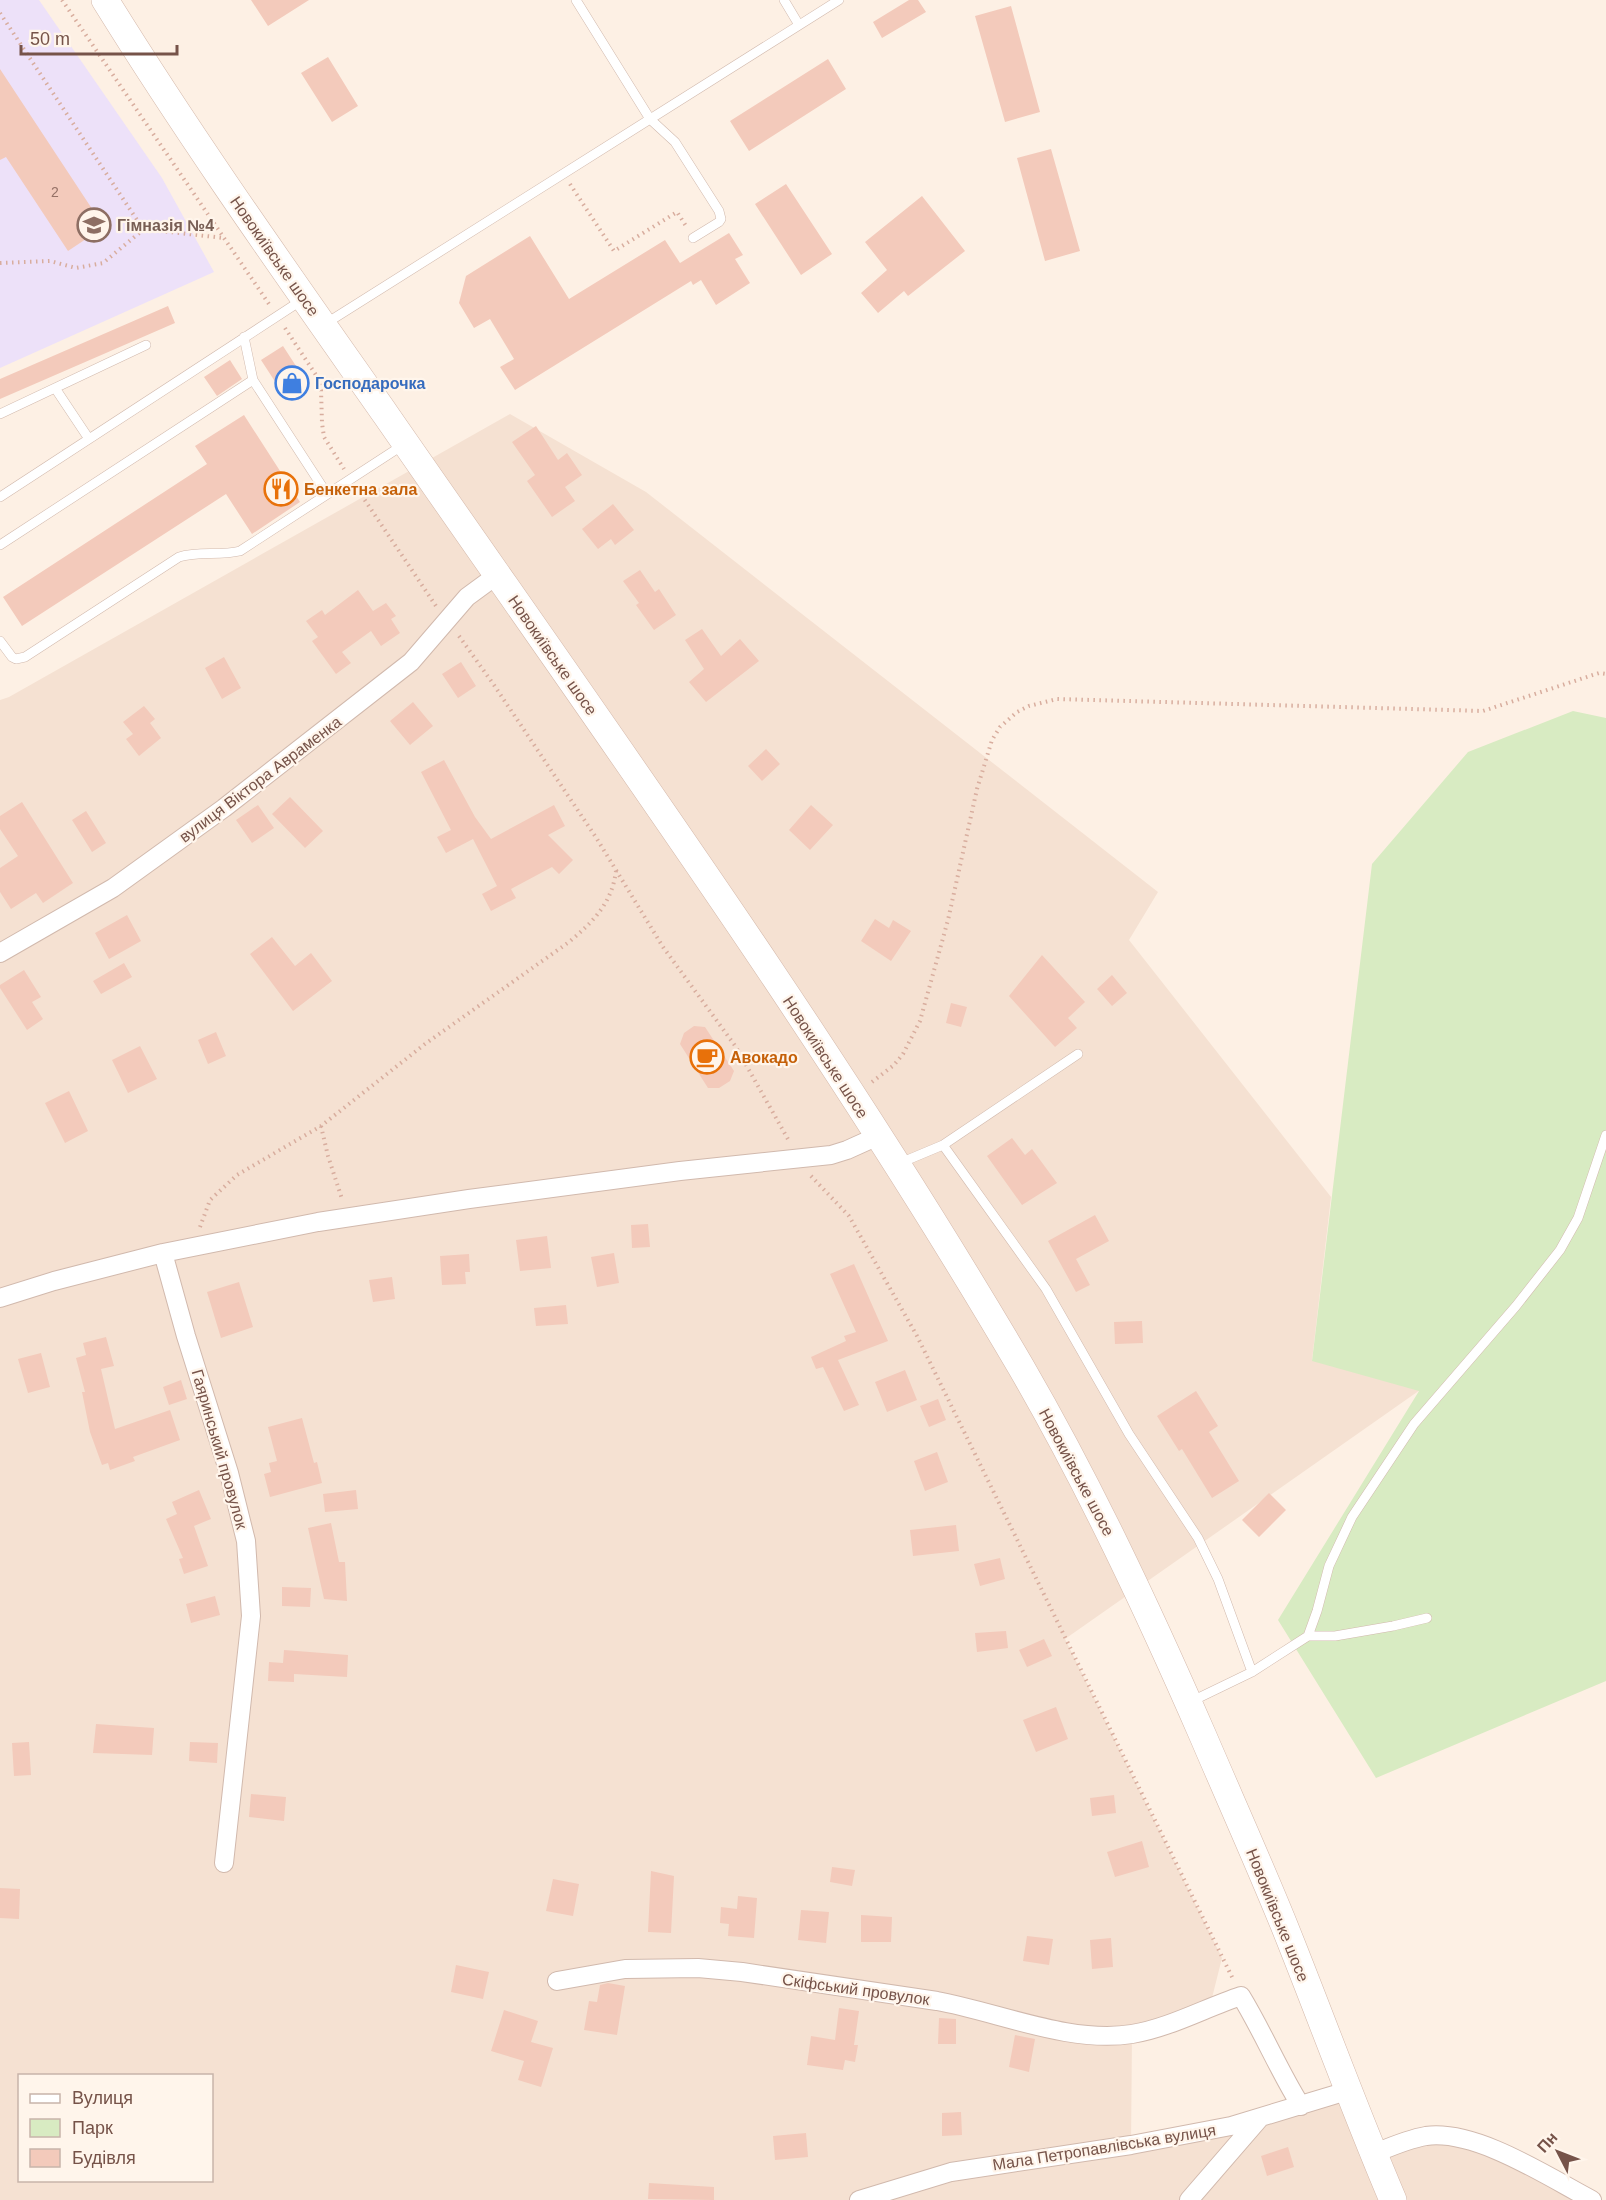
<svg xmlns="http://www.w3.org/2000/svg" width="1606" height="2200" font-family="Arial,sans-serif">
  <rect width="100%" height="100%" fill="#fdf0e4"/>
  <path fill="#f5e1d2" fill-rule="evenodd" d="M510,414l136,78 512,400 -29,48 202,257 -19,163 108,30 -355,249 157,319 -12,48 -78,28 -1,111 216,-54 27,63 66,-18 152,64h-1592v-1500l9,-3zM20,2076h192v104h-192z"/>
  <path fill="#ede1f9" d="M0,0h39l123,178 52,94 -214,96z"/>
  <path fill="#d8ebc2" d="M1573,711l33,7v963l-230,97 -98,-158 141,-229 -107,-30 60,-497 96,-112z"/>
  <path fill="#f3cabb" d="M251,0h58l-41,26z
    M909,0h9l8,12 -44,26 -9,-16z
    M1011,6l29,106 -35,10 -30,-106z
    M328,57l30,49 -26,16 -31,-49z
    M828,59l18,30 -97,62 -19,-30z
    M0,69l104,158 -36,24 -62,-94 -6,3z
    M1051,149l29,102 -35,10 -28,-103z
    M786,184l46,70 -31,21 -46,-71z
    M922,196l43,55 -57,45 -4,-5 -26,22 -17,-20 26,-23 -22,-28z
    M729,233l14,22 -8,4 15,24 -34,22 -15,-25 -8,5 -2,-4 -176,109 -15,-23 14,-8 -24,-40 -16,9 -15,-25 7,-27 64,-40 39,63 96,-59 15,23z
    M168,306l7,17 -175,76v-20z
    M283,346l26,40 -22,14 -26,-40z
    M230,360l12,19 -25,17 -13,-19z
    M244,415l56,87 -48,32 -26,-40 -204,132 -19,-29 204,-133 -12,-18z
    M536,426l22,34 9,-7 15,22 -17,12 10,14 -23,16 -25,-36 8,-6 -23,-33z
    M613,504l21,26 -19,15 -4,-6 -13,10 -16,-20z
    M640,570l15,22 4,-3 17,26 -22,15 -18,-25 3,-2 -16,-22z
    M358,590l15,21 13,-8 10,13 -5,3 9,14 -19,13 -10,-15 -29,21 9,11 -15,11 -24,-33 6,-4 -12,-16 16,-11 3,5z
    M702,629l19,27 19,-17 19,22 -53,41 -17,-20 15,-13 -19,-29z
    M224,657l17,31 -19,11 -17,-31z
    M461,662l15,24 -18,12 -16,-24z
    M413,702l20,24 -23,19 -20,-24z
    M144,706l11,13 -5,4 11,15 -22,18 -13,-17 7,-5 -10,-12z
    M766,749l14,15 -18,17 -14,-15z
    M444,760l31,57 16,22 63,-34 11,21 -17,9 25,25 -14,14 -7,-7 -41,22 5,9 -25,13 -9,-17 15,-8 -24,-47 -27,14 -9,-16 14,-7 -30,-58z
    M290,797l33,34 -18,17 -33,-34z
    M22,802l51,81 -30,20 -7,-10 -25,16 -11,-17v-24l18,-12 -18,-27v-13z
    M258,805l16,23 -22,15 -16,-23z
    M811,805l22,20 -23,25 -21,-20z
    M86,811l20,32 -14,9 -20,-32z
    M127,915l14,26 -32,18 -14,-26z
    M875,919l14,9 4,-8 18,11 -20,30 -30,-20z
    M272,937l23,29 16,-13 21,28 -39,30 -43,-57z
    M1042,955l43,47 -17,16 9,10 -22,19 -46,-51z
    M124,963l8,14 -31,17 -8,-13z
    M24,970l17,27 -9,5 11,17 -16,11 -27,-42v-3z
    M1112,975l15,18 -15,13 -15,-17z
    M951,1003l16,4 -6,20 -15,-4z
    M694,1026l11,1 29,44 -4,10 -11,7h-11l-28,-44 4,-11z
    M216,1032l10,24 -18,8 -10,-24z
    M140,1046l17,33 -29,14 -16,-33z
    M69,1091l19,40 -23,12 -20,-40z
    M1012,1138l13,17 7,-6 25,34 -35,22 -35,-49z
    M1095,1215l14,26 -33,18 14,26 -14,7 -28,-51z
    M648,1224l2,23 -18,1 -1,-23z
    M547,1236l4,32 -31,3 -4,-31z
    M614,1253l5,30 -22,4 -6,-30z
    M469,1254l1,18h-5l1,12 -24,1 -2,-29z
    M854,1264l34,77 -50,19 21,45 -15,6 -21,-44 -7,2 -5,-12 35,-16 -2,-5 12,-4 -26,-58z
    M392,1277l3,22 -22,3 -4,-22z
    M239,1282l14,45 -32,11 -14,-46z
    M566,1305l2,19 -32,2 -2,-18z
    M1142,1321l1,22 -28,1 -1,-22z
    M106,1337l8,29 -13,3 14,60 55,-19 10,30 -47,17 2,4 -25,9 -2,-7 -6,2 -12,-33 -8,-40h3l-9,-34 10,-3 -3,-12z
    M41,1353l9,34 -22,6 -10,-34z
    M905,1370l12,30 -30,12 -12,-30z
    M181,1380l6,19 -18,6 -6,-18z
    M1196,1391l22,35 -9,6 30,49 -27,17 -30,-49 -3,2 -22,-35z
    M938,1399l8,21 -17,7 -9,-21z
    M302,1418l12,45 3,-1 5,21 -52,14 -6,-23 7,-2 -2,-9 8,-2 -9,-34z
    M937,1452l11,30 -23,9 -11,-30z
    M199,1490l12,29 -17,7 14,40 -24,8 -5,-15 4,-1 -17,-39 11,-5 -5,-12z
    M356,1490l2,19 -33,3 -2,-18z
    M1269,1493l17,17 -27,27 -17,-17z
    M331,1523l8,39h6l2,39 -23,-2 -16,-71z
    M956,1525l3,26 -46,5 -3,-26z
    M1000,1558l5,21 -25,7 -6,-22z
    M282,1587l29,1 -1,19 -28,-1z
    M215,1596l5,19 -29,8 -5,-19z
    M1006,1631l2,17 -31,4 -2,-19z
    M1044,1639l8,17 -25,11 -8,-17z
    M284,1650l64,5 -1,22 -53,-3v8l-26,-1 1,-19 14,1z
    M1056,1707l12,32 -32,13 -13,-32z
    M96,1724l58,4 -2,27 -59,-2z
    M29,1742l2,33 -17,1 -2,-33z
    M190,1742l28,1 -1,20 -28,-2z
    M251,1794l35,3 -2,24 -35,-4z
    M1114,1795l2,18 -24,3 -2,-18z
    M1142,1841l7,26 -34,10 -8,-25z
    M832,1867l23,3 -3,16 -22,-4z
    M651,1871l23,5 -3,57 -23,-1z
    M553,1879l26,5 -6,32 -27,-5z
    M0,1888l20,1 -1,30 -19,-1z
    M738,1896l19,2 -3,40 -26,-2 1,-12 -9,-1 1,-16 16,2z
    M801,1910l28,2 -3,31 -28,-3z
    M861,1915l31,2 -1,25h-30z
    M1027,1936l26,3 -4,26 -26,-4z
    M1111,1938l2,29 -21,2 -2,-29z
    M456,1965l33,7 -6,27 -32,-7z
    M608,1983l17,3 -8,49 -33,-5 5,-29 8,1 3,-17z
    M839,2008l20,3 -5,34h4l-3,17 -10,-2 -2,10 -36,-5 4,-29 24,4z
    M504,2010l34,11 -7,21 22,6 -12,39 -23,-7 6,-19 -33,-10z
    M939,2018l17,1v25h-18z
    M1015,2035l20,4 -6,33 -20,-5z
    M961,2112l1,23 -20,1v-23z
    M806,2133l2,24 -33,3 -2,-24z
    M1288,2147l6,20 -27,9 -6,-20z
    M649,2183l65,4v13l-66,-1z"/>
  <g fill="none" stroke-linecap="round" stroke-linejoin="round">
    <g stroke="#d1b9ad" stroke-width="10">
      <path id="lane" d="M576,0l74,119 25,23 44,69 2,8 -2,3 -26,16
        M784,0l15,25
        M325,324l514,-324
        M244,337l9,43 74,114
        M55,388l34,51
        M0,414l146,-69
        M0,497l302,-197
        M0,545l253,-165
        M0,641l12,16 4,2 9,-2 154,-100c20,-6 41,-1 61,-6l163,-106
        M943,1145l103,144 83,145 69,104 20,41 34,93
        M900,1163l43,-18 135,-91
        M1308,1636l9,-25 12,-45 23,-49 62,-93 102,-118 44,-56 18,-32 28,-83
        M1190,1702l62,-30 56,-36h27l58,-10 34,-8"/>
    </g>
    <g stroke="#d1b9ad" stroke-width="20">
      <path id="street" d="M0,953l113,-65 111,-80 187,-146 56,-65 30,-22
        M163,1253l23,83 43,137 17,68 5,75 -27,247
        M0,1298l54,-17 109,-28 155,-31 151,-23 211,-28 151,-16 16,-5 31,-14
        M557,1981l68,-12 73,-1 44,4 195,29c61,11 133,43 195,33 37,-6 73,-26 109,-38 22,36 38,75 60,110
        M1373,2154c17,-7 35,-15 53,-18 50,-7 122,41 166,64
        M859,2200l92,-28 180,-27 100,-19 116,-35
        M1189,2200l70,-81"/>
    </g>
    <g stroke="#d4b8aa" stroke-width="28">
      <path id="secondary" d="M105,0c88,142 185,278 281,415 217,313 442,623 635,952 69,119 127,243 182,369 27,63 55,125 81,189 37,92 70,184 109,275"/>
    </g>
    <path stroke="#d8ad9e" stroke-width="4" stroke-dasharray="1.5 4.5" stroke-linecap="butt" d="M62,0l207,304
      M0,13l143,216 81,9
      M570,184l44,67 63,-39 9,14
      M0,263l50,-2 26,7 27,-5 41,-34
      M285,328l33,50 3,12 1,33 2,14 20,32
      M358,490l78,116
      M459,636l35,49 103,154 66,108 73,100 53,94
      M872,1082l22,-17 9,-11 17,-33 28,-101 29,-131 15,-49 8,-13 17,-15 12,-6 28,-7 426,12 116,-38 7,1
      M321,1126l7,30 14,43
      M811,1176l38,40 68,120 316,643
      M200,1227l10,-27 27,-25 84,-49 104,-82 144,-102c24,-20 43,-39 47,-71"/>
    <use href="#lane" stroke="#fff" stroke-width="9"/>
    <use href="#street" stroke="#fff" stroke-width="18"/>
    <use href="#secondary" stroke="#fff" stroke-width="27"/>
  </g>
  <defs>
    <g id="school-ring" transform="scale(1.725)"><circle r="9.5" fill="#fff5eb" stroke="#8d6e63" stroke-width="1.5"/><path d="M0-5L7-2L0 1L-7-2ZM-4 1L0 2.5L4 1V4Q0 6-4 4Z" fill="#8d6e63"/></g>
    <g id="shop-ring" transform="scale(1.725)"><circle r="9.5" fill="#fff5eb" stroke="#3f7fe0" stroke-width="1.5"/><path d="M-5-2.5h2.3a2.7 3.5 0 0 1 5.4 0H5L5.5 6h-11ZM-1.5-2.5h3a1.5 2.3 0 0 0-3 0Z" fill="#3f7fe0"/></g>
    <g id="restaurant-ring" transform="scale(1.725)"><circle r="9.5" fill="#fff5eb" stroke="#e8710a" stroke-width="1.5"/><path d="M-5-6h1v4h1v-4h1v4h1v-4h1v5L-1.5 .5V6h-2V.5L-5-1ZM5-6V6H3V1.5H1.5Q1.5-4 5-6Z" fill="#e8710a"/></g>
    <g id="cafe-ring" transform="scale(1.725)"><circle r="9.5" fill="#fff5eb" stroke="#e8710a" stroke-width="1.5"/><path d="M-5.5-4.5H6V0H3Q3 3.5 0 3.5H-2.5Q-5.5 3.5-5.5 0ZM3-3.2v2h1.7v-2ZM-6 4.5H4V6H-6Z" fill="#e8710a"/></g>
  </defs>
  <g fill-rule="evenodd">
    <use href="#school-ring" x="94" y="225"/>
    <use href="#shop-ring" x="292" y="383"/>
    <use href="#restaurant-ring" x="281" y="489"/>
    <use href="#cafe-ring" x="707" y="1057"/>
  </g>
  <g text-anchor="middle" stroke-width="4.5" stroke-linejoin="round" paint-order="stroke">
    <g font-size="14" fill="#957166">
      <text x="55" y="197">2</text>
    </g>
    <g font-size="16" font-weight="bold" fill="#785e54" stroke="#fff5eb" text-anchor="start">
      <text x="117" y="231">Гімназія №4</text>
    </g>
    <g font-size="16" fill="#765349" stroke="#fff5eb">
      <text transform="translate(275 256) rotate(55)" y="6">Новокиївське шосе</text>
      <text transform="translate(553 655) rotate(55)" y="6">Новокиївське шосе</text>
      <text transform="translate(260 779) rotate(-37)" y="6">вулиця Віктора Авраменка</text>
      <text transform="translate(826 1057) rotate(57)" y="6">Новокиївське шосе</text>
      <text transform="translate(220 1449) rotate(74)" y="6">Гаяринський провулок</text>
      <text transform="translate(1077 1472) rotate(62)" y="6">Новокиївське шосе</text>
      <text transform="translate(1278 1915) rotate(68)" y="6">Новокиївське шосе</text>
      <text transform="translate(856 1989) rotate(8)" y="6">Скіфський провулок</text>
      <text transform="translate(1104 2147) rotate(-9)" y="6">Мала Петропавлівська вулиця</text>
    </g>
    <g font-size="16" font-weight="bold" fill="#366cbe" stroke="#fff5eb" text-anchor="start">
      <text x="315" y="389">Господарочка</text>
    </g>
    <g font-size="16" font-weight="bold" fill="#c56008" stroke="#fff5eb" text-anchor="start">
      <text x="304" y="495">Бенкетна зала</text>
      <text x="730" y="1063">Авокадо</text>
    </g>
  </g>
  <rect x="18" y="2074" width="195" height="108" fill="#fff5eb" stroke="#c8b4aa" stroke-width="1.5"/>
  <rect x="30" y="2094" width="30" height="9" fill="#ffffff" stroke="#c8b4aa" stroke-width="1.5"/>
  <text x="72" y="2104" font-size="18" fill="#765349">Вулиця</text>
  <rect x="30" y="2119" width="30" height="18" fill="#d8ebc2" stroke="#c8b4aa" stroke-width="1.5"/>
  <text x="72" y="2134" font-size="18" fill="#765349">Парк</text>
  <rect x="30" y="2149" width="30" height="18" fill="#f3cabb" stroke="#c8b4aa" stroke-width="1.5"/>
  <text x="72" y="2164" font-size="18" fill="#765349">Будівля</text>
  <g transform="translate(1558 2152) rotate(312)" stroke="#fff5eb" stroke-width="4.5" paint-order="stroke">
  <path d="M0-4.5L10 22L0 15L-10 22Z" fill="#765349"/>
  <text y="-9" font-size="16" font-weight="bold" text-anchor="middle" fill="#765349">Пн</text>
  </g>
  <path d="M21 45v9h156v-9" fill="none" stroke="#765349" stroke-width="3"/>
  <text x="30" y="45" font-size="18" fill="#765349" stroke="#fff5eb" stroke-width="4.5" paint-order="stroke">50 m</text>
</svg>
